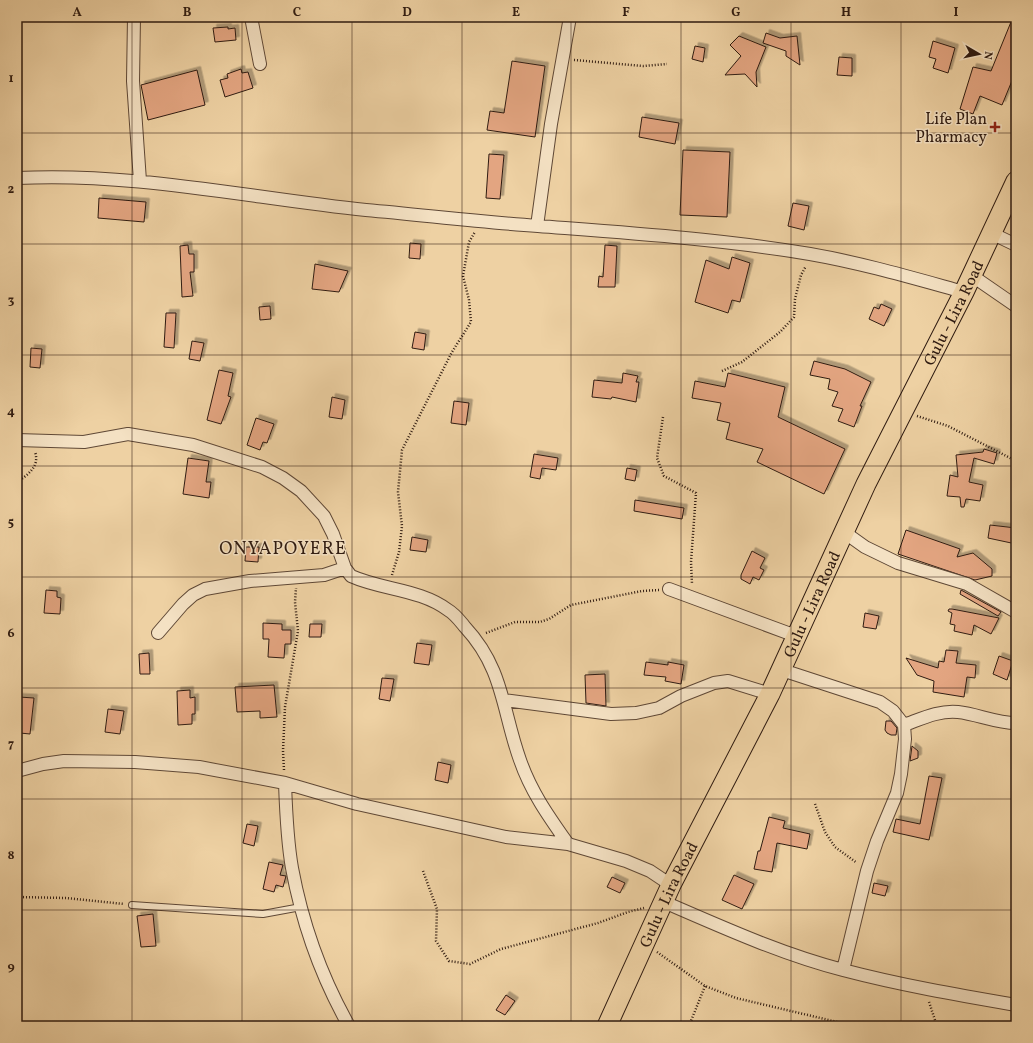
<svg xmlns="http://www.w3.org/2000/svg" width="1033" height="1043" font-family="Vollkorn,serif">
  <defs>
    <filter id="shadow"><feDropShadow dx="3.5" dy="-3.5" stdDeviation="0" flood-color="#0004"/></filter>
  </defs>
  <rect width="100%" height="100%" fill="#eed1a3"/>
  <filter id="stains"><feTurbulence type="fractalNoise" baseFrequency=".005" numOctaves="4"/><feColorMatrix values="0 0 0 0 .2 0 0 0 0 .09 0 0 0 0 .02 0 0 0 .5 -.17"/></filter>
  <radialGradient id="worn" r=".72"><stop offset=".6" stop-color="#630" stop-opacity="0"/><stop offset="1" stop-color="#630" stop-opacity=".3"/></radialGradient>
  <path fill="#e3a581" stroke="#2f1b11" filter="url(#shadow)" d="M1013,17h3v54l-14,34 -22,-9 -7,18 -13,-5 13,-42 18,4z
    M228,27v2l7,-1 1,12 -21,2 -2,-14z
    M766,33l14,5 17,-2 3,29 -14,-9v-5l-23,-8z
    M739,36l27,11 -10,25 1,15 -12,-13 -20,1 16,-19 -11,-11z
    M933,41l22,7 -7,25 -15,-5 3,-9 -7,-2z
    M695,46l10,2 -2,14 -11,-3z
    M839,57l13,1v18l-15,-1z
    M512,61l33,5 -10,71 -48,-7 3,-19 14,2z
    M241,69l1,4 6,-1 5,16 -28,9 -5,-17 8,-2 -1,-4z
    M197,70l8,35 -57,15 -7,-35z
    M642,117l37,6 -4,21 -36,-7z
    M683,150l47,2 -3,65 -47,-2z
    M489,154l15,1 -4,44 -14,-1z
    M99,198l47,4 -2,20 -46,-4z
    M793,203l16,3 -5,24 -16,-4z
    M410,243l11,1 -1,15 -11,-1z
    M188,245l1,9h5v18h-4l3,24 -11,1 -2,-51z
    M605,245l12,1 -2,41h-17l1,-11 4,1z
    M732,257l18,6 -10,39 -8,-2 -4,13 -33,-11 11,-42 23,9z
    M315,264l33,7 -9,21 -27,-3z
    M881,304l11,5 -8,17 -15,-7 5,-12 5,2z
    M270,306l1,13 -11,1 -1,-13z
    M166,313h10l-2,35 -10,-1z
    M415,332l11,2 -2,16 -12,-2z
    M192,341l12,2 -4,18 -11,-2z
    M31,348l11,1 -2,19 -10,-1z
    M814,361l31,8 26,13 -11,24h2l-8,21 -16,-6 5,-12 -11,-3 6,-14 -10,-3 2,-10 -20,-4z
    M219,370l14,3 -5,23 3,1 -10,27 -14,-4z
    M623,373l15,3 -2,6h3l-3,20 -24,-5 -1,2 -19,-2 2,-17 28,3z
    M728,373l57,14 -7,30 67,32 -21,45 -67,-32 6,-13 -37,-10 4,-16 -13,-3 4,-17 -29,-5 3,-17 30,6z
    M332,397l13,3 -3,19 -13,-2z
    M454,401l15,2 -3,22 -15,-2z
    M256,418l18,6 -7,19 -4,-1 -3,8 -13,-5z
    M984,449l13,4 -3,11 -20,-6 -5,24 14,3 -3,16 -14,-2 -2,8h-3l-1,-10 -13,-1 3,-21 8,2 -2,-22 27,-3z
    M534,454l24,4 -2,12 -14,-2 -2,11 -10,-2z
    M188,458l21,3 -3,21h5l-2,16 -26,-4z
    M627,468l10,2 -2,11 -10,-2z
    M635,500l49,8 -2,11 -48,-8z
    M990,525l26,3v16l-28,-6z
    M906,530l54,19 -3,8 16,-4 19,16v7l-17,4 -77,-26z
    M412,537l16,3 -2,12 -16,-2z
    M246,547h13l-1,15 -13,-1z
    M752,551l13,7 -5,10 4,2 -5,10 -6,-3 -3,7 -9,-5v-4z
    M46,590l11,1v6l4,1 -1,16 -16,-1z
    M961,590l40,22 -3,4 -38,-22z
    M949,609h3l47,9 -8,16 -17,-9 -2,10 -18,-4 1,-6 -5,-1 2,-11 -4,-2z
    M865,613l14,3 -3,13 -13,-2z
    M263,623l19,1v6h9v14h-6l-1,14 -16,-1 1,-18h-6z
    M310,624h12l-1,13h-12z
    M417,643l15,2 -3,20 -15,-2z
    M946,650l12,1 -2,12 20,2 -1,13 -8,-1 -3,20 -31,-5 1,-11 -17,-6 -11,-17 32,10 1,-7 5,1z
    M149,653l1,21h-10l-1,-20z
    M999,656l14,5 -6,19 -14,-6z
    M646,662l22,3v-3l16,3 -3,19 -16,-3 1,-4 -22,-2z
    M605,674l1,32 -20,-3 -1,-28z
    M382,678l12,1 -4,22 -11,-2z
    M274,685l3,32 -17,1v-7l-23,1 -2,-25z
    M190,690v8l5,-1v17h-3v10l-14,1 -1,-34z
    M19,697l15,1 -4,36 -10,-1 1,-16h-4z
    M108,709l16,2 -4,23 -15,-2z
    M886,721h5l6,7 -1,7h-5l-4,-2 -2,-3z
    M912,746l6,5v7l-8,3z
    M438,762l13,3 -3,18 -13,-3z
    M929,776l13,2 -13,62 -36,-8 3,-13 24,5z
    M769,817l16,4 -2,7 27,6 -3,15 -30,-6 -5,29 -18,-3 4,-18h2z
    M247,824l11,2 -4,20 -11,-3z
    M269,862l14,3 -3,10 6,1 -3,11 -7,-2 -2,7 -11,-3z
    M734,875l20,9 -12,25 -20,-9z
    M612,877l13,6 -5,10 -13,-6z
    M874,883l14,3 -3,10 -13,-3z
    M153,914l3,32 -15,1 -4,-31z
    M506,995l9,6 -10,14 -9,-5z"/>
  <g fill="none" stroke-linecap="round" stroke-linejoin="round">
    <g stroke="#5f4836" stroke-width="8">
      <path id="lane" d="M132,905l131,9 38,-7"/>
    </g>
    <g stroke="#5f4836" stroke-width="14">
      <path id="street" d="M134,17l-1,64 7,100
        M251,17l9,47
        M17,178c117,-6 233,20 349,32 57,5 114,12 172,16 91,7 182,13 272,28 52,9 103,24 154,38
        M537,226l14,-102 19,-107
        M991,233l25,12
        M971,275l45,31
        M17,440l67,2 44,-8 65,11 69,22 21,11 18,13 23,25 9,18 12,34 6,8c31,14 69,13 97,34 7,4 12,11 17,17 39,42 37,83 55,133 11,32 29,57 48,84
        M844,532l21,15 33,16 69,21 49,28
        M669,589l127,47
        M158,633l25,-29 10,-9 12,-6 45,-8 74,-6 21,-7
        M782,670l98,32 13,9 11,14 1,14 -4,35 -4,19 -20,48 -10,30 -24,99
        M504,700l107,14 25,-1 23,-5 22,-12 33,-13 14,-2 42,13
        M904,725c17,-6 35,-15 54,-13 19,2 38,11 58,11
        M17,771l26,-7 21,-3 71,1 64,5 86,16 72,21 149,33 62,7 58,17 24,10 21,14
        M285,783c1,28 2,57 7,85 10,54 30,110 57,158
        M664,902c58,25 117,52 179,68 57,15 115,25 173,35"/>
    </g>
    <g stroke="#2f1b11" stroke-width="21">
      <g id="primary">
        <path id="s1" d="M607,1026l64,-141 99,-191 96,-210 98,-192 52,-111"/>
      </g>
    </g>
    <path stroke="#2f1b11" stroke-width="2.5" stroke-dasharray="1 2" stroke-linecap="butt" d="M574,60l69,6 24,-2
      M722,371l20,-9 38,-30 14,-15 1,-18 6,-24 5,-9
      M917,416l31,10 68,35
      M663,417l-6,41 7,18 32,17 -5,69 1,22
      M17,482c11,-7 23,-16 18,-30
      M392,575l7,-23 3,-26 -4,-34 4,-42 50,-98 19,-30 -2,-22 -6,-24 6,-34 6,-10
      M486,633l29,-11h25l9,-3 22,-14 71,-14 17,-1
      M284,770l-1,-19 2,-44 13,-76 -3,-29 1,-14
      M815,804l10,28 10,15 22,16
      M423,871l14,38 -1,32 13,20 21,3 31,-15 97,-26 30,-11 16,-4
      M17,897l49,1 58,6
      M657,952l48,34 31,12 118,28
      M929,1002l8,24
      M689,1026l16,-40"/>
    <use href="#lane" stroke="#f4e1c3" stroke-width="6"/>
    <use href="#street" stroke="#f4e1c3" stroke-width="12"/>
    <use href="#primary" stroke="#eed1a3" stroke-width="19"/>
  </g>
  <path fill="none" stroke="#2f1b11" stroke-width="1" stroke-opacity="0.55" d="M132,17v1009M242,17v1009M352,17v1009M462,17v1009M571,17v1009M681,17v1009M791,17v1009M901,17v1009M17,133h999M17,244h999M17,355h999M17,466h999M17,577h999M17,688h999M17,799h999M17,910h999"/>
  <path fill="#8f2418" stroke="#f4e1c3" stroke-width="1.5" d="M993 121h4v4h4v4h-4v4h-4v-4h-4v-4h4z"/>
  <g text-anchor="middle" stroke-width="3" stroke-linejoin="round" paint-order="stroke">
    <g font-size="16" fill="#2f1b11" stroke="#f4e1c3" text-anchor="end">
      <text x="987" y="124">Life Plan<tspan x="987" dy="18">Pharmacy</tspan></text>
    </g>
    <g font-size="16" fill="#2f1b11" stroke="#f4e1c3">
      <text dy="6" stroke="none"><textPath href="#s1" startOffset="793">Gulu - Lira Road</textPath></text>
      <text dy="6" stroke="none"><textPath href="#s1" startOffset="469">Gulu - Lira Road</textPath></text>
      <text dy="6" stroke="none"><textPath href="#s1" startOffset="145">Gulu - Lira Road</textPath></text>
    </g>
    <g font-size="18" letter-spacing="1" fill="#2f1b11" stroke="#f4e1c3">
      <text x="283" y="554">ONYAPOYERE</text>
    </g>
  </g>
  <rect width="1033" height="1043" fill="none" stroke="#eed1a3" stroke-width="44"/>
  <g transform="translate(979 54) rotate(99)" stroke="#f4e1c3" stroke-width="3" paint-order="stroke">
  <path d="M0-3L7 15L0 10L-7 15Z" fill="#2f1b11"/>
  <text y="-6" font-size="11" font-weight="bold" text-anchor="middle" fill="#2f1b11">N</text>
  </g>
  <rect x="22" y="22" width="989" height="999" fill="none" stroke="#2f1b11" stroke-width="1.5"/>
  <g font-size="13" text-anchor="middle" font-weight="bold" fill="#2f1b11">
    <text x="77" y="16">A</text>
    <text x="187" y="16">B</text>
    <text x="297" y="16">C</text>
    <text x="407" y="16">D</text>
    <text x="516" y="16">E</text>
    <text x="626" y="16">F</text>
    <text x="736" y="16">G</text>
    <text x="846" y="16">H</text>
    <text x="956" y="16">I</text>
    <text x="11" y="82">1</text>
    <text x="11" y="193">2</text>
    <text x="11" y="304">3</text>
    <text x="11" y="415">4</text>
    <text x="11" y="526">5</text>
    <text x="11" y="637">6</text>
    <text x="11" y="748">7</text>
    <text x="11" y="859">8</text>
    <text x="11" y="970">9</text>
  </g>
  <rect width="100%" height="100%" filter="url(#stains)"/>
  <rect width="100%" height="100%" fill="url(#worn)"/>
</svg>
